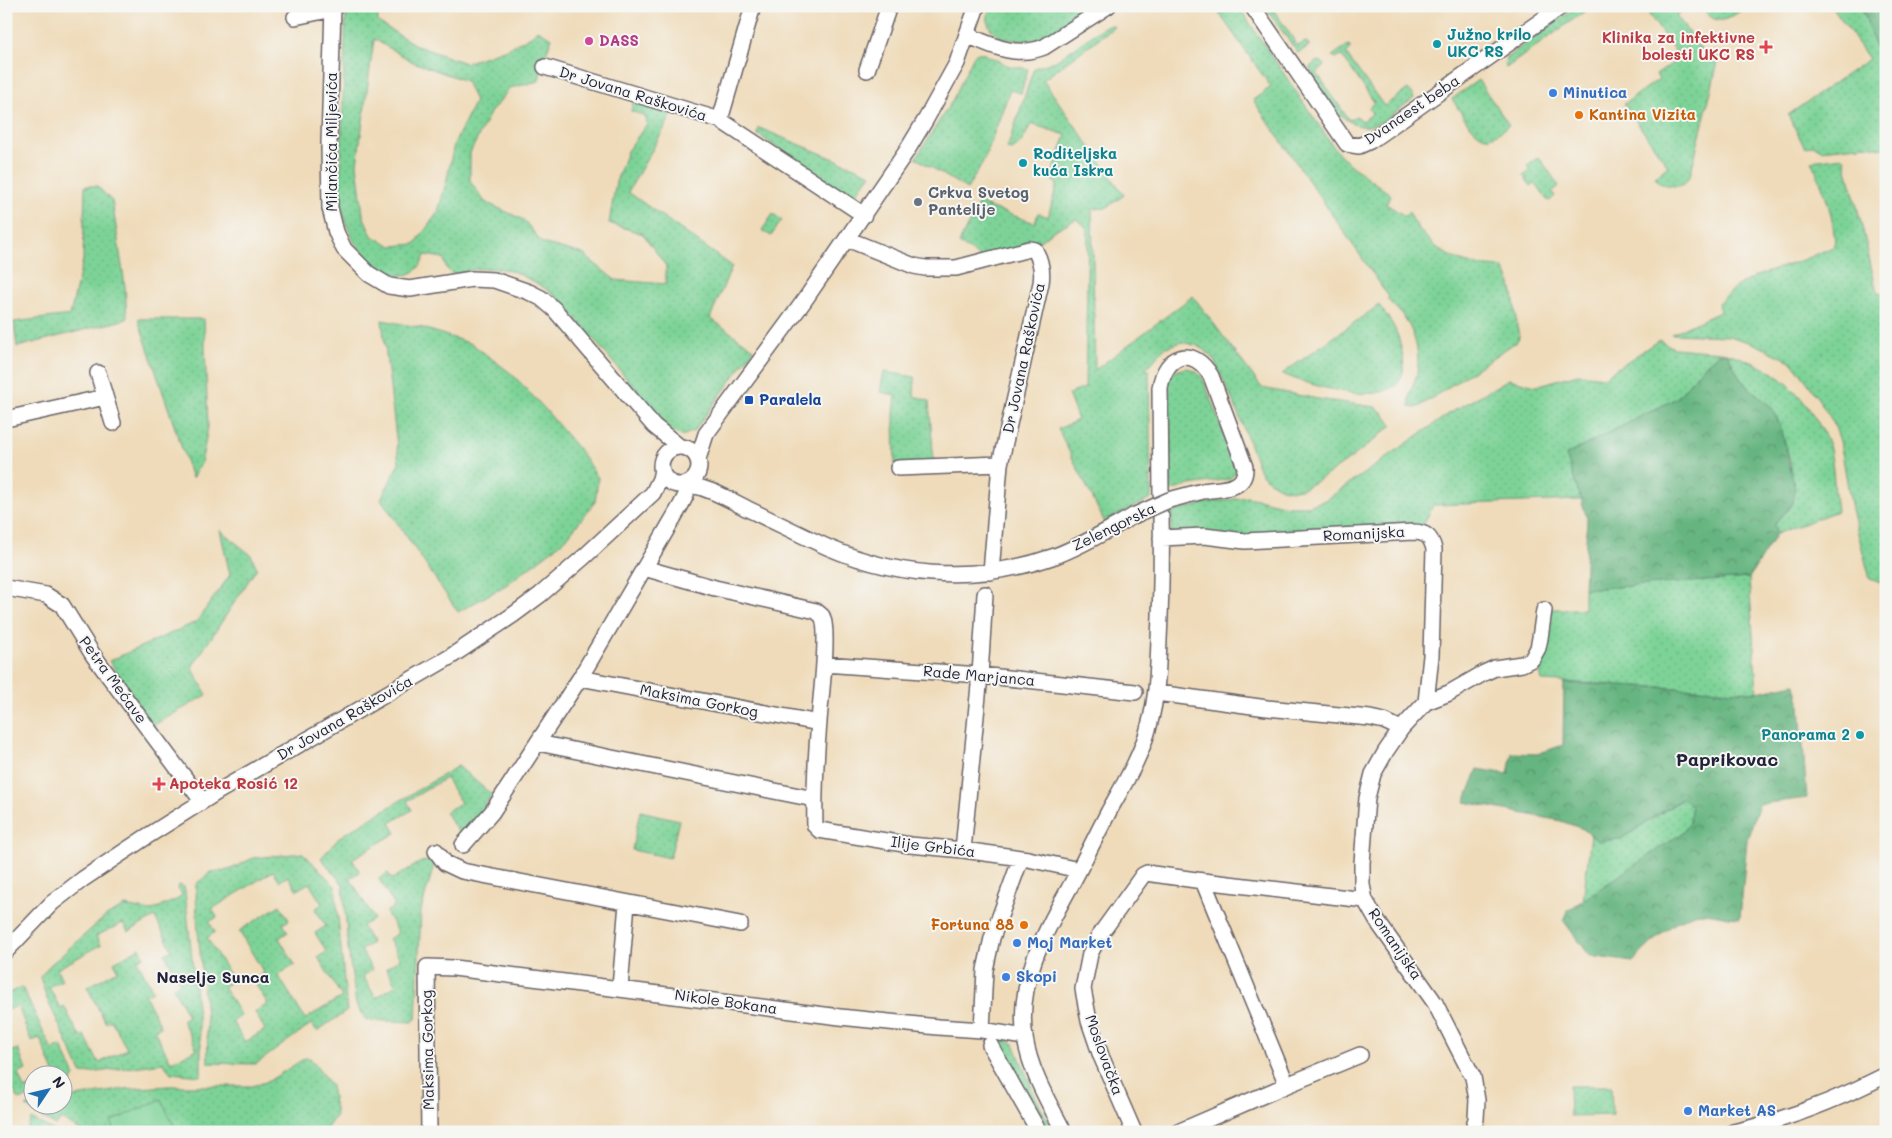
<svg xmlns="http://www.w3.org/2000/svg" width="1892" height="1138" font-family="Mali,sans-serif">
  <defs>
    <pattern id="green-dots" width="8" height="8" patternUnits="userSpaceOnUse" patternTransform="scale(1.25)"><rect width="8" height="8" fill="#7dd397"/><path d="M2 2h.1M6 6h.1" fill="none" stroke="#6cb583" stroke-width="1.8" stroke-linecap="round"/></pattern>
    <pattern id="forest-crowns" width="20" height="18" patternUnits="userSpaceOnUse" patternTransform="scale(1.25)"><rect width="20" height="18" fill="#66b580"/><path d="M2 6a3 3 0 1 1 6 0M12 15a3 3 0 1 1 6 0" fill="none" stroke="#54936a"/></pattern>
  </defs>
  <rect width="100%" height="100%" fill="#f6f6f2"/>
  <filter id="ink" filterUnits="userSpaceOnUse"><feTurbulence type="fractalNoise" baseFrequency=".02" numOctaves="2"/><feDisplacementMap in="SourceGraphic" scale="10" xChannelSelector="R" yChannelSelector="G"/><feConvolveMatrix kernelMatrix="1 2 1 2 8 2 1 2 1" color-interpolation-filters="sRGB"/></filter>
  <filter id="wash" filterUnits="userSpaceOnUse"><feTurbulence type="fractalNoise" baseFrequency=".0096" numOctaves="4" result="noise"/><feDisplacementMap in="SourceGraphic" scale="20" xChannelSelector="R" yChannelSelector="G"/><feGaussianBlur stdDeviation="1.12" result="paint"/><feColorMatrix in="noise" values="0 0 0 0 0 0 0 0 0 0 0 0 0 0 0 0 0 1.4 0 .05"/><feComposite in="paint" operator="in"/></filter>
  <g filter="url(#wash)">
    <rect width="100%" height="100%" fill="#efdbba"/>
    <path fill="url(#green-dots)" stroke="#507a69" fill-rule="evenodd" d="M346,6h31l1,16 39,24 48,17 42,-14 26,-14 4,-5 15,8 -9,23 -4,20 -29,7 -20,25 -20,40v28l15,21 39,18 18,23 41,11 32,26 51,4v-18l-23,-32 -34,-11 7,-41 11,-31 20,-27 -2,-8 -14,-5 3,-11 39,13 -45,79 104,74 -22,52 44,31 -60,82 -12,5 -11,-5 -109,-129 -8,-7 -14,-10 -25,-13 -18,-4 -20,1 -22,5 -4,-1 -5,-5 -2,-10 -19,-3c-12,39 -53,13 -68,-9 -10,-16 -15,-33 -17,-51zM374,39l39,23 53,19 9,20 -21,43 -7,35 -9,33 -23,32 -23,2 -20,-10 -9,-21 -6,-51z
      M991,6h97c-24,16 -43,40 -74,34 -7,-1 -13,-2 -18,-6 -10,-7 -10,-18 -5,-28z
      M1214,6h24l97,143 14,15 41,30 1,2 -5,8 19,12 4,-4c12,26 35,46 63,52 10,3 21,1 31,4 12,18 11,38 14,59 1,4 2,7 2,11l-3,4 -96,64 -5,2 -5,-1c-2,-12 2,-19 6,-30 5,-19 0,-41 -10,-57 -5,-8 -13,-14 -19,-21l2,-2 -136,-197 18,-13z
      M1264,6h7l27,40 7,-4 3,1 1,3 -11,7z
      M1578,6h14l-86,62 -1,-4 1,-6z
      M1643,6h41l2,2 -10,7 29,40 12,-5 3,4 -30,122c-9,14 -14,10 -29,8l-6,-7 13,-11 -44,-62 35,-25 -3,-4 24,-17z
      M1701,6h36l3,5c-17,12 -26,14 -39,-5z
      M1832,6h30l15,47 9,-4v100l-19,-4 -46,5 -8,-5 -8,3 -17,-33 81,-56z
      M1111,25l3,2 -71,53 81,115 -18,13 -14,1 3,161 98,-74 69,92 56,11 57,8 8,6 9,12c-17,15 -79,66 -99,65 -12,0 -25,-8 -33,-18l-25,-67 -23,-49 -14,-10 -16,-4 -16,5 -21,23h4l2,129 -47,22 -46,-92 20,-9 -10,-26 17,-6 3,-159 -12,-10 -23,12 -13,10 -61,18 -2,-4 -18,-12 19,-38 4,-5 1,5 52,18 3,-10 10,4 9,-33 -7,-5 16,-44 -35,-11c-5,9 -9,23 -21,26l-3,-1 27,-81 22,-7 48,-34z
      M1348,45l2,1v3l-4,5 38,52 24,-17 6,9c-11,8 -23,19 -35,25 -35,15 -53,-28 -68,-51l-1,-5 7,-6 5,1 3,4 -8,7 32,47 7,-4 7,5 9,-7 -3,-6 5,-6 -32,-46 -5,2 -5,-2z
      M978,53h4l27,13 19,3 -7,24 -11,-3 -26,70 -17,29 -51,-31 36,-57 22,-46z
      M1478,80l31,45c-5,3 -10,9 -16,11 -16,8 -33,-26 -41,-37z
      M759,128l10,4 102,42 -18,24 -96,-64z
      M1539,157l20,29 -7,6 3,4 -5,5 -3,-1 -12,-17 -4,3 -8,-11 7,-5 -3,-5z
      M1844,157l18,69 15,67 9,-1v293l-16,-6 -18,-69 -12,-69 -7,-19 -23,-36 -18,-24 -37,-18 -26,-8 -58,-2 49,-22 -2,-9 19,-17 17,-9 51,-18 30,-13c-1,-30 -11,-59 -24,-85z
      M85,186h12l15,15 13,85 2,33 -110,28 -3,-25 56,-7 13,-55z
      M773,214l9,6 -11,16 -9,-6z
      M1379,305c13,17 19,26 23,47 16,69 -90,34 -120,22z
      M138,319h66l4,108 -7,37 -9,14z
      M382,320l41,8 49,16 40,30 33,35 35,42 18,27 -3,24 -30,38 -59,45 -48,27 -77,-113 18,-36z
      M1659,340l15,8 47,4 -16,13 -28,33 -111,57 15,45 -148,5 -11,23 -169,10 -82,-4 1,-22 39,-10 37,-5 40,9h19l19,-6 124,-87 59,-34 27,7 42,-12 26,3z
      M1727,353c42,14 64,26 88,65 6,9 12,20 15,31 4,20 4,41 7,62l-61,23 -2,-9 19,-22 -2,-39 -10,-36 -9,-20 -31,-28z
      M1184,368c9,0 14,4 19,11l31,81 2,10 -1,4 -6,5 -39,6 -19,6 -2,-112 5,-7z
      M884,372l31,5 -1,19 15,5 5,64h-39l-1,-50 2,-20 -16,-3z
      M220,530l31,25 6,13 -65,99 15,28 -55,31 -43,-65 87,-39 34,-47z
      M1749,578l8,114 -215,-11 -3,-13 -4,-7 12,-52h37v-20z
      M458,766l34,29 -22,31 -9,10 -16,-24 16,-9 -15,-25 -39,23 5,9 -22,13 6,10 -44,26 8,13 -10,6 24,41 -12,7 10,17 -11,7 11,20 -9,6 13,22 20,-13 -10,-17 14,-9 -11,-20 9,-6 -12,-21 9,-6 -16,-27 9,-6 4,6 29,-17 11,-2 3,2 -14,48 -5,109 -4,3 -46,-2 -10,-16 -8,-56 -5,-64 -22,-26 20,-22z
      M1684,798l8,9 -2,15 -8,11 -99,68 8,-67 7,7 23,-2z
      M640,811l39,9 -9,38 -38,-8z
      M303,853l32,33 12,125 -30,20 -6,-7 -55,40 -48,-1c0,-60 -12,-119 -12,-179l15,-12 18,-2 24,-12zM273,871l7,10 8,-5 9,14 12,-7 13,21 -7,5 11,17 -11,7 12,19 -9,5 24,40 -37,22 -27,-44 17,-10 -16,-27 9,-6 -5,-8 6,-4 -9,-15 -41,26 25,42 -11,7 15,24 -13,8 10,18 -20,12 -13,-20 9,-6 -18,-29 10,-7 -26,-42 8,-6 -6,-10 8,-5 -5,-8z
      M179,885l5,2 1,4 16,155v30l-30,-3 -8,-10 -81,11 -35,-75 -7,-22 9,-11 57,-50 19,-10 25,5 28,-12 4,-4 -5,-8zM155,917l17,33 -7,4 15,29 -7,4 15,29 -6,4 15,29 -26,13 -17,-32 7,-3 -16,-32 8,-4 -16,-31 7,-4 -4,-8 -26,14 4,8 -31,17 19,36 5,-3 16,29 -28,14 -15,-28 -4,2 -16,-31 -4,2 -11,-21 13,-7 -5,-11 44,-24 -5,-9 27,-13 5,9z
      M22,987l30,63 9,-4 14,30 -7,12 -5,1 -1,-13 -7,-1 -15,-37 -9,3 -13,-35 -12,4v-16z
      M993,1038l16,3 5,3 22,54 18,34h-11z
      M18,1049l8,21 -8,4 6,15 8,-3v10l-13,4 -13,-23v-24z
      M305,1058h5l21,28 5,29 -12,17h-241l-22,-13 -5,7 -21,-12 -9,-8h36l1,-7 62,-10 44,-3h83l17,-5z
      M1569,1086h42l1,29 -42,1z
      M31,1119l26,13h-6l-2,-2 -3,2h-20z"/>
    <path fill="url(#forest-crowns)" stroke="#446c5e" d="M1862,6h24v43l-9,4z
      M1721,352l6,1 14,27 31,28 9,20 14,60 -2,15 -19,22 2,9 -27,44 -165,11 3,-71 -21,-63 111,-57 28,-33z
      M1564,683l193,9 38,-8 5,22 7,92 -48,6 -12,36 -7,78c-13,0 -26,-5 -39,-5 -23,1 -53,33 -68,49l-43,-6 -27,-36 4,-9 115,-78 8,-11 1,-15 -8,-9 -62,41 -23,2 -15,-12 -22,-8 -96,-19 13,-33 30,5 4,-21 25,1 26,-9z"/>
    <path fill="#7dd397" stroke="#507a69" d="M161,1099l16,33h-61l-5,-10z"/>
  </g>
  <g filter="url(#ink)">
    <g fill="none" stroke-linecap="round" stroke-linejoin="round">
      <g stroke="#6a6367" stroke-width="18">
        <path id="minor" d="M333,6l-4,137 1,65 6,24 8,17 25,25 20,12 21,3 62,-10 22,1 35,12 12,6 13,11 100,117 26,21
          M1252,6l95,138 12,2 11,-5 192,-135
          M295,17l38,-8
          M967,35c25,11 50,23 77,12l64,-41
          M545,67l175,53 144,95
          M867,70l22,-64
          M720,120l33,-114
          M847,239l67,27 11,2h31l73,-19 6,1c6,11 8,21 6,33l-41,181 -9,108
          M98,373l15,50
          M6,419l99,-22
          M661 466a19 19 0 1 1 38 0a19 19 0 1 1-38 0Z
          M698,459l8,-25 98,-133 102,-149 20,-33 31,-56 20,-57
          M898,468l102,-4
          M687,484c25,5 41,15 63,26 21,10 41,20 62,30 78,38 161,45 243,16 27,-10 53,-26 78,-40
          M1161,495l-1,-107c5,-34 33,-43 51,-12l34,91c1,24 -25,21 -42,24
          M1161,538l43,-2 41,5 168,-9c13,0 18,5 21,17l-3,107 -5,46
          M644,568l71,20 101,23 6,5c8,14 -2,86 -3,106 -3,35 -5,69 -4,104l4,4 91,15 53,5 65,9 51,11
          M6,588l40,7 16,10 31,50 109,146
          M824,664l156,11 155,17
          M580,678l239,45
          M1157,693l110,15 103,10 14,3 17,8
          M538,743l276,56
          M463,845l29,-33 88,-134 101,-173 5,-10 1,-11
          M963,850l17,-175 5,-81
          M436,851l9,12 17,8 278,53
          M6,951l46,-48 31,-24 63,-42 73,-46 231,-134 63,-42 27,-20 45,-39 68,-63 7,-14 2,-9
          M620,988l7,-85
          M982,1030l3,-60 7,-32 29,-80
          M990,1045l49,87
          M1360,1055l-73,30 -84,-204 162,19
          M429,1132l-2,-165 27,1 386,49 98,10 44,3 43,7
          M1064,1132c-15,-29 -34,-61 -39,-94 -9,-56 20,-106 46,-153 13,-24 25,-49 38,-74 15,-27 32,-54 40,-85 8,-28 9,-57 10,-86 2,-41 3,-83 2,-124
          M1134,1132l-33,-76 -12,-35 -6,-32 7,-35 9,-18 44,-61 4,-2 6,1 50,7
          M1178,1132l109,-47
          M1472,1132l4,-13 1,-19 -4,-23 -9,-17 -29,-57 -58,-82 -12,-21 -3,-15v-22l5,-65 6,-24 13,-23 15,-22 25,-27 23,-9 35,-20 11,-5 27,-4 10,-5 6,-11 2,-10 4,-28
          M1733,1132c54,-12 104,-32 153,-57"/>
      </g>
      <use href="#minor" stroke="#fff" stroke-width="15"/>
      <g stroke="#6a6367" stroke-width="18" stroke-linecap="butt">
        <path id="minor-bridge" d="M1133,516l36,-16 34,-9"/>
      </g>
      <use href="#minor-bridge" stroke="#fff" stroke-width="15"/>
    </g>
  </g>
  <circle fill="#d1479c" stroke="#f6f6f2" stroke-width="2" cx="589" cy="41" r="5"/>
  <g fill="#0f9aa8" stroke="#f6f6f2" stroke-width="2">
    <circle cx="1437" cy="44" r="5"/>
    <circle cx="1023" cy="163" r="5"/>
    <circle cx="1860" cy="735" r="5"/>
  </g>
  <g fill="#e0444e" stroke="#f6f6f2" stroke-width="2">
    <path d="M1763.5 39.5h5v5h5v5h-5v5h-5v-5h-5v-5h5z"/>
    <path d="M156.5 776.5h5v5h5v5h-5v5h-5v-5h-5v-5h5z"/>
  </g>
  <g fill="#3f7fe0" stroke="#f6f6f2" stroke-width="2">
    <circle cx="1553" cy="93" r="5"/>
    <circle cx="1017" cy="943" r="5"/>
    <circle cx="1006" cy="977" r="5"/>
    <circle cx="1688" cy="1111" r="5"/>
  </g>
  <g fill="#e8710a" stroke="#f6f6f2" stroke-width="2">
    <circle cx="1579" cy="115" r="5"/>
    <circle cx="1024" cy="925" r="5"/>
  </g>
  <circle fill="#6b7280" stroke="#f6f6f2" stroke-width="2" cx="918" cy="202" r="5"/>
  <rect fill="#1a4fb4" stroke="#f6f6f2" stroke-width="2" x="744" y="395" width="10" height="10" rx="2.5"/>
  <g text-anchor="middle" stroke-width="4" stroke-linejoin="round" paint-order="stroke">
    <g font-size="15" font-weight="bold" fill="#0d838f" stroke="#f6f6f2" text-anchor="start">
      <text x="1447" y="40">Južno krilo<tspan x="1447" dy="17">UKC RS</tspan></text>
      <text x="1033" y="159">Roditeljska<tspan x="1033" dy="17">kuća Iskra</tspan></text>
      <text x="1850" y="740" text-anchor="end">Panorama 2</text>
    </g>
    <g font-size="15" font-weight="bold" fill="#be3a42" stroke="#f6f6f2" text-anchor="end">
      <text x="1755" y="43">Klinika za infektivne<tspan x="1755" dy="17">bolesti UKC RS</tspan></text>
      <text x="169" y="789" text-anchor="start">Apoteka Rosić 12</text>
    </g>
    <g font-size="15" font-weight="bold" fill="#b23c85" stroke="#f6f6f2" text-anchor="start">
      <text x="599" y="46">DASS</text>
    </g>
    <g font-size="15" font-weight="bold" fill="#366cbe" stroke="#f6f6f2" text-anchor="start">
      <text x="1563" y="98">Minutica</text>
      <text x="1027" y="948">Moj Market</text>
      <text x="1016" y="982">Skopi</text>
      <text x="1698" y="1116">Market AS</text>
    </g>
    <g font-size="15" fill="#22223b" stroke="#f6f6f2">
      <text transform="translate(633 94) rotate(17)" y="5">Dr Jovana Raškovića</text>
      <text transform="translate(1412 110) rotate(-34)" y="5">Dvanaest beba</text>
      <text transform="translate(332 142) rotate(-90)" y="5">Milančića Miljevića</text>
      <text transform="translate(1024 358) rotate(-78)" y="5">Dr Jovana Raškovića</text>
      <text transform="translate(1114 527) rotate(-26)" y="5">Zelengorska</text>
      <text transform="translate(1364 534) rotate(-3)" y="5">Romanijska</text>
      <text transform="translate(979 676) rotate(5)" y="5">Rade Marjanca</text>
      <text transform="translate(113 680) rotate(54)" y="5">Petra Mećave</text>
      <text transform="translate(699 701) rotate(11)" y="5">Maksima Gorkog</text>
      <text transform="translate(345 718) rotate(-30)" y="5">Dr Jovana Raškovića</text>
      <text transform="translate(933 847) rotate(7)" y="5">Ilije Grbića</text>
      <text transform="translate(1395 944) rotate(56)" y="5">Romanijska</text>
      <text transform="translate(726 1002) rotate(8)" y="5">Nikole Bokana</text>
      <text transform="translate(428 1050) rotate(-91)" y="5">Maksima Gorkog</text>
      <text transform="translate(1104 1055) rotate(70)" y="5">Moslovačka</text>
    </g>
    <g font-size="15" font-weight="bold" fill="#c56008" stroke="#f6f6f2" text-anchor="start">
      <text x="1589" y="120">Kantina Vizita</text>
      <text x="1014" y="930" text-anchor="end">Fortuna 88</text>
    </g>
    <g font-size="15" font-weight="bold" fill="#5b616d" stroke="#f6f6f2" text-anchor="start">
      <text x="928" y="198">Crkva Svetog<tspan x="928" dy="17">Pantelije</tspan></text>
    </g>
    <g font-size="15" font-weight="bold" fill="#164399" stroke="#f6f6f2" text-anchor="start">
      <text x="759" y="405">Paralela</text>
    </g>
    <g font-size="16" font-weight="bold" fill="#22223b" stroke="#f6f6f2">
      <text x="213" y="983">Naselje Sunca</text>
    </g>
    <g font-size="18" font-weight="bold" fill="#22223b" stroke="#f6f6f2">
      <text x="1727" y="766">Paprikovac</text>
    </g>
  </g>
  <rect width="1892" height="1138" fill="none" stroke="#f6f6f2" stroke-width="25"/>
  <g transform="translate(48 1090) rotate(55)"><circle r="24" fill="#f6f6f2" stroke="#a1a1a9"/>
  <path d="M0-4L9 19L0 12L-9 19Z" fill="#1f6fb2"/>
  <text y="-8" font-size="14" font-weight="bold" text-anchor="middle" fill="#22223b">N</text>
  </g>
</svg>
